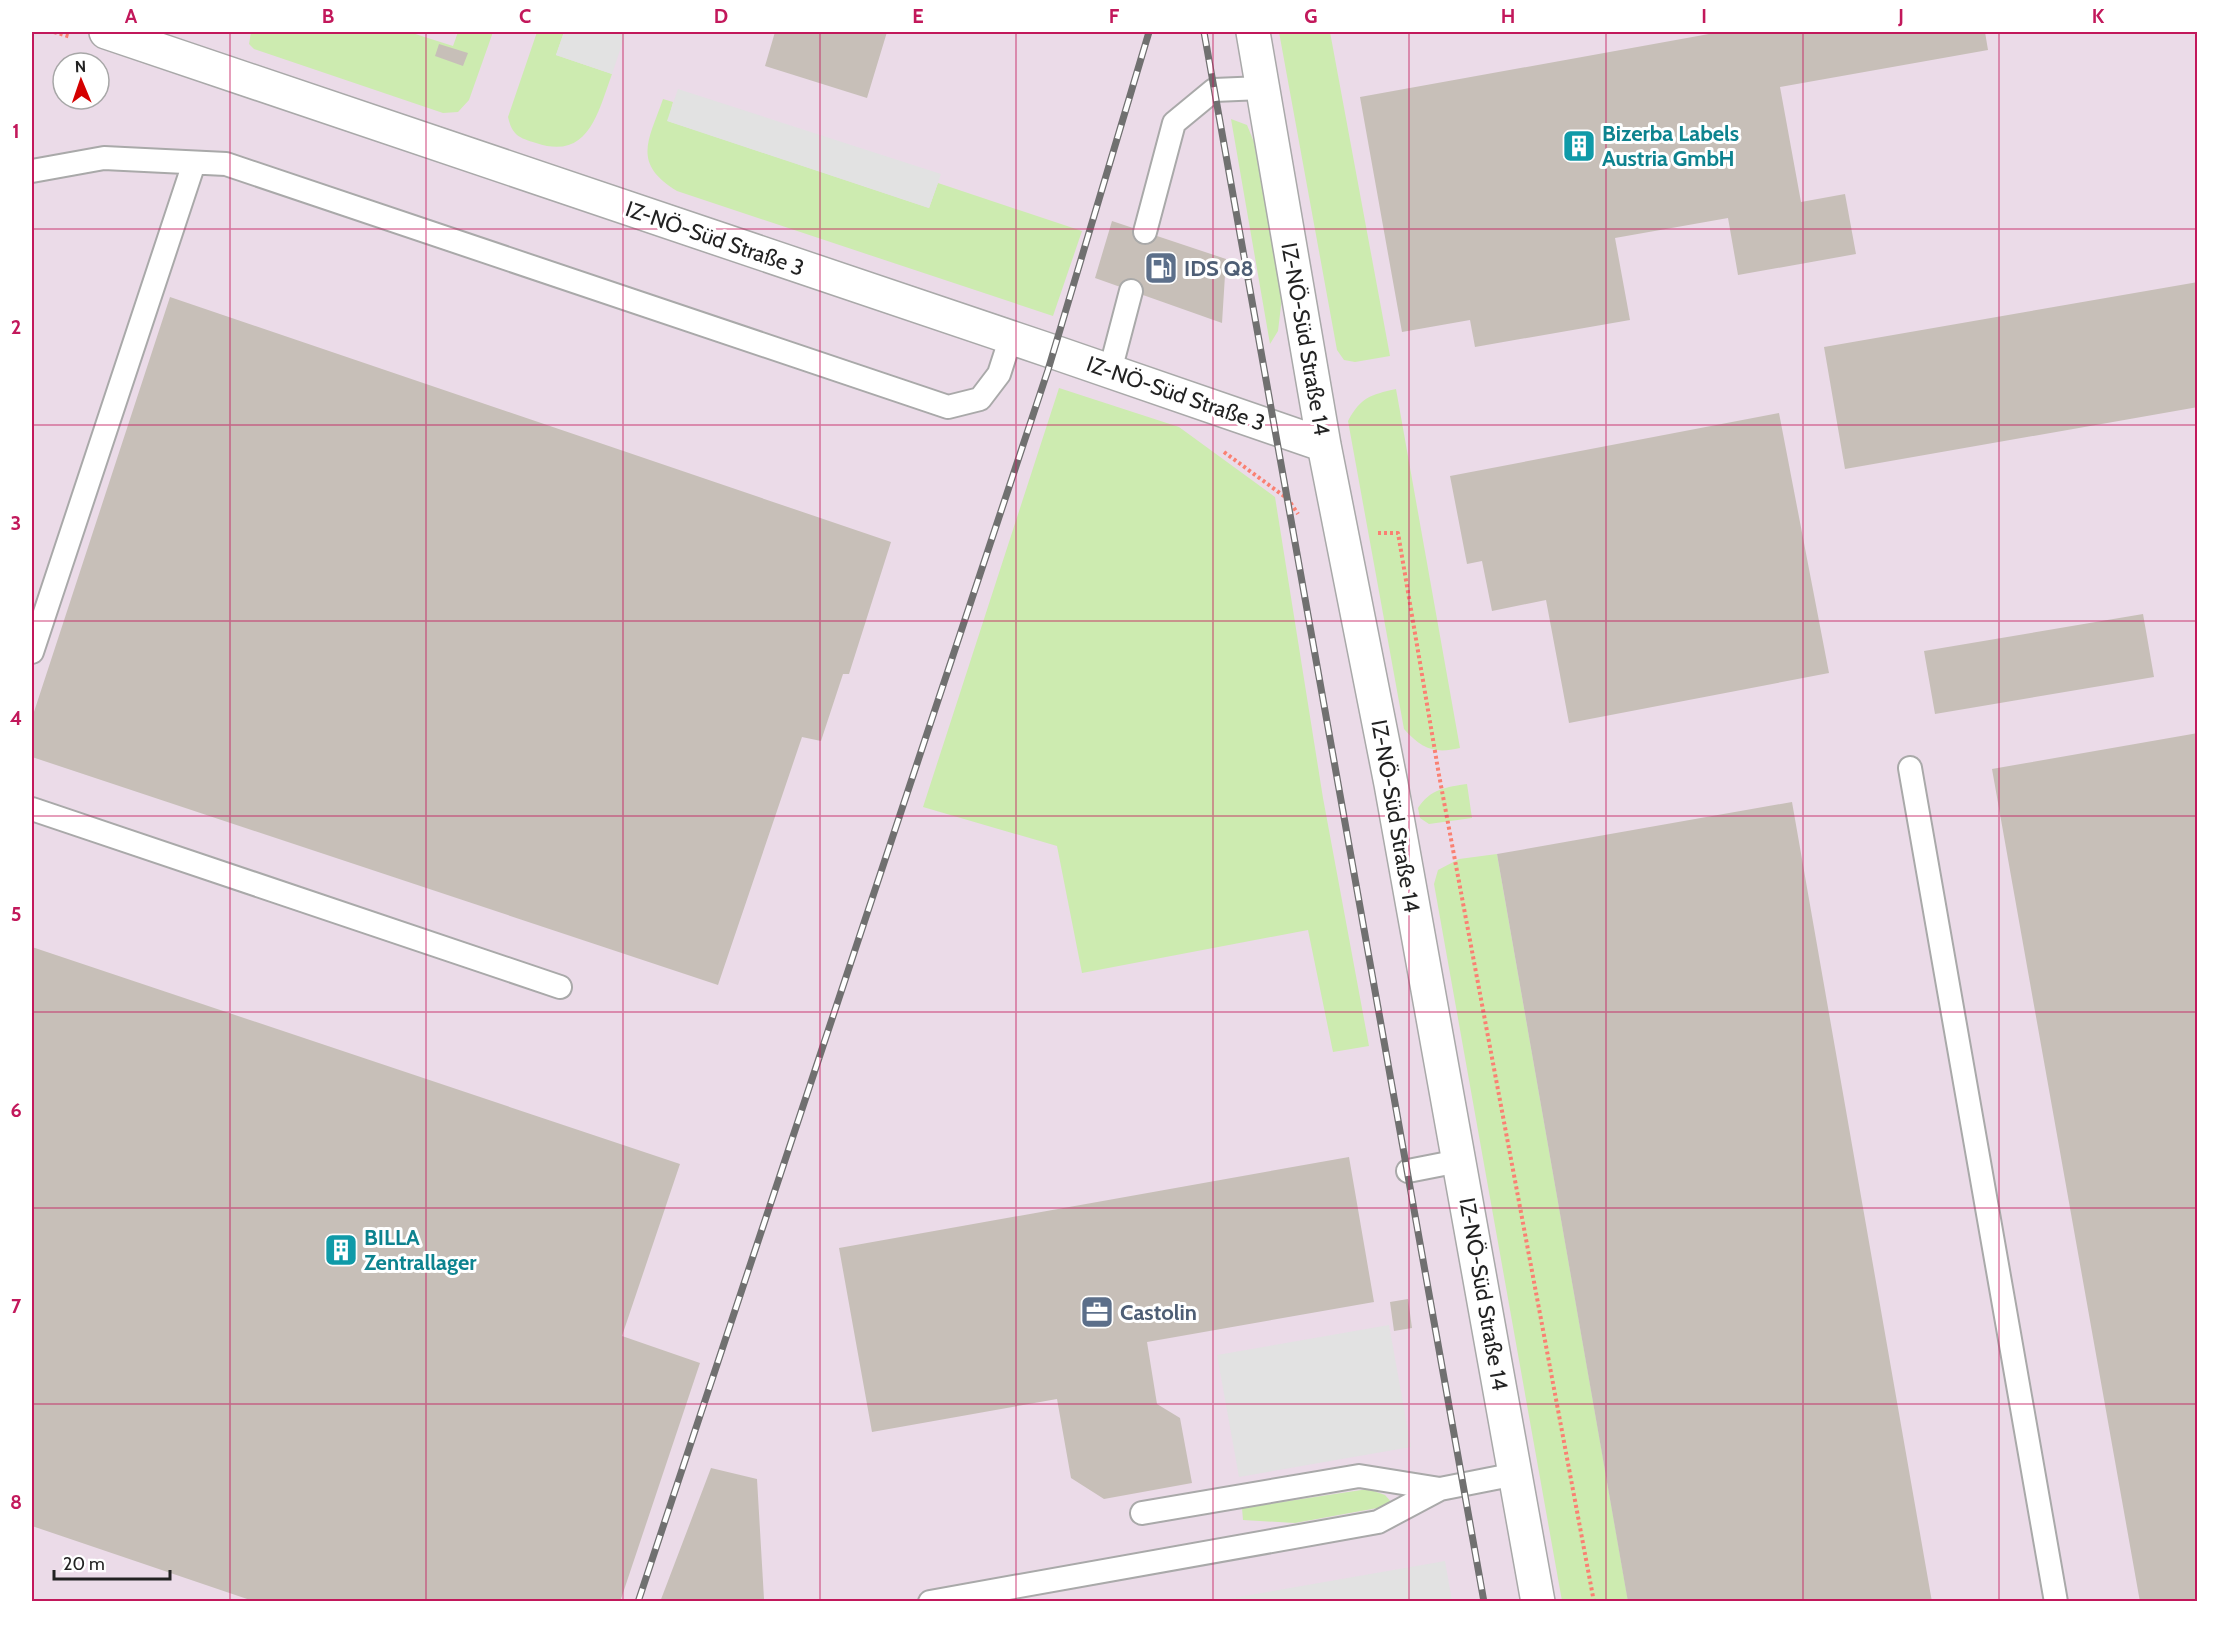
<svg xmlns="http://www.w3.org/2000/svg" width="2229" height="1633" font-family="Cabin,sans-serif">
  <rect width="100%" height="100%" fill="#f2efe9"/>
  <path fill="#ebdbe8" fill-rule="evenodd" d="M32,32h2165v1569h-2165zM63,63h36v36h-36z"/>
  <path fill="#cdebb0" d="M251,32h158l44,14 5,-14h35l-24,68 -11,12 -15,1 -189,-64 -5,-5z
    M537,32h27l-8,23 56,19c-14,38 -23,87 -76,69 -17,-5 -24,-8 -28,-26z
    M1279,32h51l60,324 -35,6 -11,-2 -7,-10z
    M663,99l10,3 -5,19 261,87 9,-25 144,48 -29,85 -376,-125c-46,-28 -28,-51 -14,-92z
    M1231,119l16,6 7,17 28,155 -4,34 -8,13z
    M1059,388l120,39 96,70 48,301 46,248 -36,6 -25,-122 -226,43 -25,-127 -134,-39z
    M1396,389l64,359c-26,6 -38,1 -56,-19l-56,-308c13,-24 22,-26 48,-32z
    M1467,784l5,34 -43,6 -9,-6 -2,-10c12,-19 29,-21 49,-24z
    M1497,854l131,747h-66l-128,-717 4,-14 21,-11z
    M1368,1489l17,6 9,10 -99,18 -52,-3 -1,-12z"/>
  <path fill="#e2e2e2" d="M564,32h62l-14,42 -56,-19z
    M678,89l263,85 -12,34 -262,-87z
    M1389,1325l22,122 -172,30 -22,-122z
    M1445,1561l7,40h-236z"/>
  <path fill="#c7bfb8" d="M775,32h112l-20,66 -102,-32z
    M1720,32h265l3,18 -208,37 21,115 44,-8 11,60 -118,21 -10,-57 -113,20 15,82 -155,27 -5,-27 -68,12 -42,-235z
    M439,44l29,9 -5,13 -28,-10z
    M1112,221l114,38 -4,64 -127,-45z
    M2198,282v125l-353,62 -21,-122z
    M170,297l721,245 -42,132h-6l-22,67 -19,-4 -84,248 -686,-228v-39z
    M1779,413l50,260 -260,50 -23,-123 -54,11 -10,-50 -15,3 -17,-88z
    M2143,614l11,63 -219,37 -11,-63z
    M2198,733v869h-58l-148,-833z
    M1792,802l140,800h-304l-131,-748z
    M32,947l648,217 -58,172 78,27 -80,239h-364l-224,-76z
    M1349,1157l25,145 -227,40 10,62 23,14 12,65 -88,16 -33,-21 -14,-79 -185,33 -33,-184z
    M1408,1299l4,29 -18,3 -4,-29z
    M711,1468l46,11 7,120 -16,3h-88z"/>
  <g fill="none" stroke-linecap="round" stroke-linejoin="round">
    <g stroke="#a9a9a9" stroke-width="26">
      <path id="service" d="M32,171l72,-13 122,6 722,243 32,-8 19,-25 12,-37
        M1145,232l29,-109 40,-33 48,-2
        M1110,371l21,-80
        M32,652l162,-489
        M1910,768l146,834
        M32,809l528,178
        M1408,1171l51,-10
        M1142,1513l217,-37 81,13 76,-15
        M930,1602l448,-80 62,-33"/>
    </g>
    <g stroke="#a9a9a9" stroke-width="36">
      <path id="minor" d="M106,32l948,320 270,93
        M1253,32l71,413 67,339 147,818"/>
    </g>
    <path stroke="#fa8072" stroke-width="4" stroke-dasharray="3 3" stroke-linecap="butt" d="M54,32l17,5
      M1224,452l64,47 10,15
      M1378,533h20l41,242 155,827"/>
    <use href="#service" stroke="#fff" stroke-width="22"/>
    <use href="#minor" stroke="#fff" stroke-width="33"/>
    <g stroke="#707070" stroke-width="7">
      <path id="rail" d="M1204,32l280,1570
        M638,1602l410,-1232 101,-338"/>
    </g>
    <use href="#rail" stroke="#fff" stroke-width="4.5" stroke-dasharray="14" stroke-linecap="butt"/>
  </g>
  <path fill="none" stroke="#c2185b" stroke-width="1.5" stroke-opacity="0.55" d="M230,32v1570M426,32v1570M623,32v1570M820,32v1570M1016,32v1570M1213,32v1570M1409,32v1570M1606,32v1570M1803,32v1570M1999,32v1570M32,229h2166M32,425h2166M32,621h2166M32,816h2166M32,1012h2166M32,1208h2166M32,1404h2166"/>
  <defs>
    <g id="building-square" transform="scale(1.725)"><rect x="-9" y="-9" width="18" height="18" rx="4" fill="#0f9aa8" stroke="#fff"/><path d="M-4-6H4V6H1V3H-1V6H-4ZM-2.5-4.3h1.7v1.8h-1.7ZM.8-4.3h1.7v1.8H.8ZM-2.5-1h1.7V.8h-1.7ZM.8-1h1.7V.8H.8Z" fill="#fff"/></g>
    <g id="fuel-square" transform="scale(1.725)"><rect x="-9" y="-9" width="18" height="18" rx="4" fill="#5c6f8a" stroke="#fff"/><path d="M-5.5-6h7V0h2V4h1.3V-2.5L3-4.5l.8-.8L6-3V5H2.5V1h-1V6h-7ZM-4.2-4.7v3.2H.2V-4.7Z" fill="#fff"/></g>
    <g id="office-square" transform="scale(1.725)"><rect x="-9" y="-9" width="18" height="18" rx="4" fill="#5c6f8a" stroke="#fff"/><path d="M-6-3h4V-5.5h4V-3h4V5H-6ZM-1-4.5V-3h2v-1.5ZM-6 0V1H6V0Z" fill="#fff"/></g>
  </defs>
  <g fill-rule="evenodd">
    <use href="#building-square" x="1579" y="146"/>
    <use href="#fuel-square" x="1161" y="268"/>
    <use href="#building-square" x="341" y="1250"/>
    <use href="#office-square" x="1097" y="1312"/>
  </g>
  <g text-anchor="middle" stroke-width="6" stroke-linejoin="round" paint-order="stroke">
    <g font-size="22" font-weight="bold" fill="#0d838f" stroke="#fff" text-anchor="start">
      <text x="1602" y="141">Bizerba Labels<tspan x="1602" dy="25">Austria GmbH</tspan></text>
      <text x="364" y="1245">BILLA<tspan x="364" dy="25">Zentrallager</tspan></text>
    </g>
    <g font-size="22" fill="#222" stroke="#fff">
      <text transform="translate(715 238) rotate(19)" y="8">IZ-NÖ-Süd Straße 3</text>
      <text transform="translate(1306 339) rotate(80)" y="8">IZ-NÖ-Süd Straße 14</text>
      <text transform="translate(1176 393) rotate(19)" y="8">IZ-NÖ-Süd Straße 3</text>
      <text transform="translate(1396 816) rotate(80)" y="8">IZ-NÖ-Süd Straße 14</text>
      <text transform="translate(1484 1294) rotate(80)" y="8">IZ-NÖ-Süd Straße 14</text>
    </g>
    <g font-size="22" font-weight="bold" fill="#4e5e75" stroke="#fff" text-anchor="start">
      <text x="1184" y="276">IDS Q8</text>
      <text x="1120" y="1320">Castolin</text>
    </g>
  </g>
  <rect width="2229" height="1633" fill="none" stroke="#ffffff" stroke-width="66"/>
  <g transform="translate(81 81) rotate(358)"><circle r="28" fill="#ffffff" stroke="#a7a7a7" stroke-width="1.5"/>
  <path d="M0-4.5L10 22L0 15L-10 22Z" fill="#d40000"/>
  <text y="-9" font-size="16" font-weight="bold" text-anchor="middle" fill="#222222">N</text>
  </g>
  <path d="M54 1570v9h116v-9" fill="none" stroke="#222222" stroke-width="3"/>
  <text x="63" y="1570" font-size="18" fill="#222222" stroke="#ffffff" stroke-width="4.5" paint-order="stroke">20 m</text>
  <rect x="33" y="33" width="2163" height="1567" fill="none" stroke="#c2185b" stroke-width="2"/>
  <g font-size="20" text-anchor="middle" font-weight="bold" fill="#c2185b">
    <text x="131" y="23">A</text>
    <text x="328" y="23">B</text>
    <text x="525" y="23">C</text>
    <text x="721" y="23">D</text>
    <text x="918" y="23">E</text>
    <text x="1114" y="23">F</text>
    <text x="1311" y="23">G</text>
    <text x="1508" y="23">H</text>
    <text x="1704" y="23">I</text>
    <text x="1901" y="23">J</text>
    <text x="2098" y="23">K</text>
    <text x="16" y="138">1</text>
    <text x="16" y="334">2</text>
    <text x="16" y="530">3</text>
    <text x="16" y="725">4</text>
    <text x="16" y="921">5</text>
    <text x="16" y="1117">6</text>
    <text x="16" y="1313">7</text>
    <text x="16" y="1509">8</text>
  </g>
</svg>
